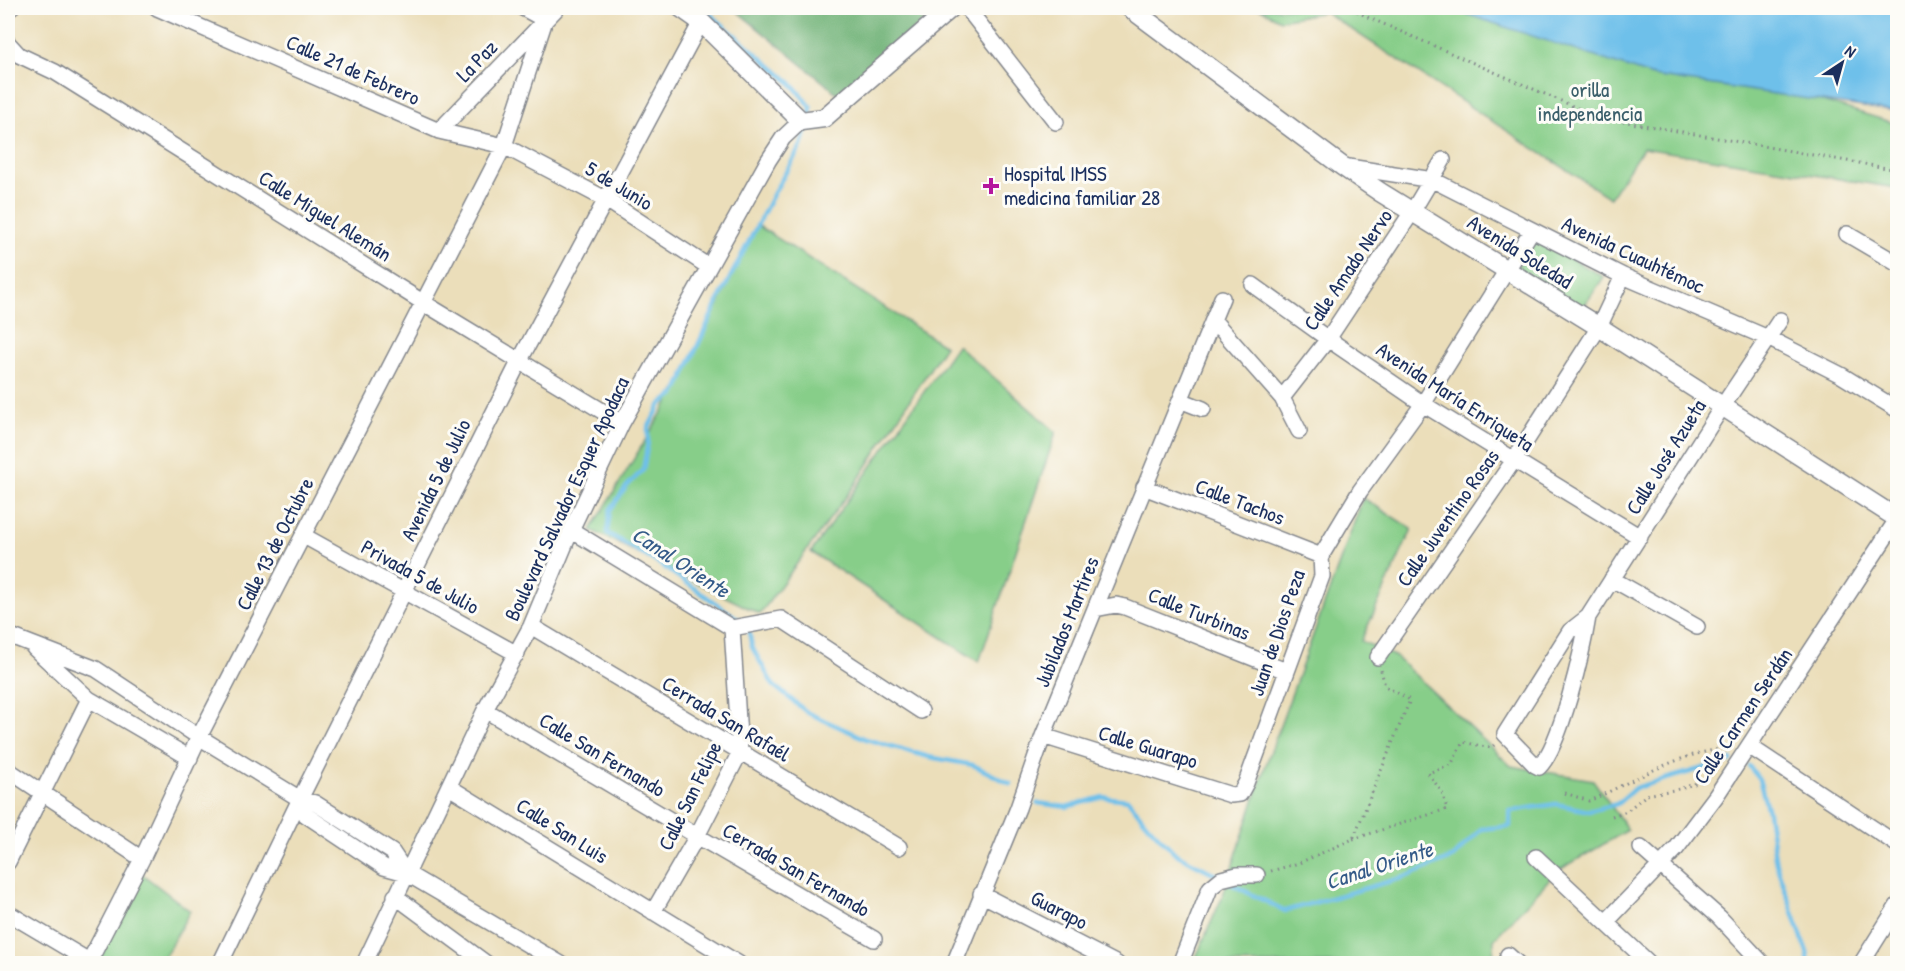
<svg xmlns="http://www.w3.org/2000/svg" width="1905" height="971" font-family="'Patrick Hand',sans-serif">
  <rect width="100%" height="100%" fill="#fdfcf7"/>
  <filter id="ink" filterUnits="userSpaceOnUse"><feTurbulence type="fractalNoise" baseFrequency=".0167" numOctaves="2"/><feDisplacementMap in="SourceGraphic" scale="12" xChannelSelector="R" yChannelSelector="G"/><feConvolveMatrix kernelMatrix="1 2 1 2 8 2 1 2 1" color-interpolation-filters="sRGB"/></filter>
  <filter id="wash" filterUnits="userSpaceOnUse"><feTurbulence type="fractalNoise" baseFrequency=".008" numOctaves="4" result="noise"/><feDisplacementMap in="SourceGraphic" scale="24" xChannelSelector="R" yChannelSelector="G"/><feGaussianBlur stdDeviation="1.35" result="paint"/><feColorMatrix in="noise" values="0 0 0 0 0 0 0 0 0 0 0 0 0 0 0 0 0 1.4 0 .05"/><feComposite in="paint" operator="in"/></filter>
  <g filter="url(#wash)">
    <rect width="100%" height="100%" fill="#ebdeba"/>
    <path fill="#87ce89" stroke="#517e74" stroke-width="1.5" d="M1259,8h248l125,34 265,82v64l-254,-40 -33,50 -285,-186 -45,8z
      M757,225l188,121 -91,140 -94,128 -169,-84 93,-154z
      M1534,238l70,39 -22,32 -66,-40z
      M957,345l99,87 -77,230 -168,-110z
      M1363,498l49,31 -51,112 35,16 115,109 82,14 35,50 -72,42 -62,67 -1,24 -300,1 30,-69 41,-125z
      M142,874l48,37 -29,52h-57l-10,-5z"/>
    <path fill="#6db175" stroke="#44706a" stroke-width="1.5" d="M733,8h203l-91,92z"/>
    <path fill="#6ec0ea" stroke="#4478a4" stroke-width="1.5" d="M1448,8h449v104l-244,-36z"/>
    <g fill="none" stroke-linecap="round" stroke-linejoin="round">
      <path stroke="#6ec0ea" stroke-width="4.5" d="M703,8l88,75 20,24 -1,7
        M743,622l-85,-59 -51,-30 3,-23 17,-24 16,-16 5,-28v-14l13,-24 15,-11 43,-94 57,-110 25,-43 6,-21
        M748,627l4,20 21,38 35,28 58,26 63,18 44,8 38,19
        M1749,766l10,13 9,33 8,52 31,88 2,12
        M1038,803l28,4 37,-10 25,3 20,25 28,29 43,22
        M1228,882c19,11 38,19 57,29l120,-34 49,-20 27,-28 29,-3v-15l46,-7 33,7 28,-7 18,-16 96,-28"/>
    </g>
  </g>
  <g filter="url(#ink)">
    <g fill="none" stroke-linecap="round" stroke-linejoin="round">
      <g stroke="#83868c" stroke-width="18">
        <path id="minor" d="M8,8h3
          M157,8l282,123 65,15 101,53 104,68
          M523,8l22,12
          M967,8l89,114
          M8,43l11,12 36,17 369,231 198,120
          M439,131l118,-123
          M1342,166l91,14 190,96 145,62 73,37 57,35
          M1847,234l51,30
          M1253,285l75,54 95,65 217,133
          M1213,320l69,78 17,33
          M1282,398l46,-59 84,-127 31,-52
          M1180,400l23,9
          M1144,487l177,69
          M571,530l161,98
          M304,536l213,118
          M1612,579l85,48
          M1095,609l21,-4 9,2 161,64
          M1588,617c-5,31 -27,129 -49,150l-4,-2 -30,-31 65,-103 18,-14 134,-210 58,-87
          M531,626l368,221
          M732,628l49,-9 140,92
          M8,635l88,34 103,68 101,62 15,4 77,49 14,21
          M34,648l55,51 101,59
          M1378,657l136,-197 85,-133 24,-51
          M485,710l212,126 177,103
          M1043,736l188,59 9,-1 6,-11 76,-207 -1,-20 39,-65 63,-87 109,-174
          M1749,746l149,99
          M8,770l134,89
          M449,787l290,177
          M300,799l6,16 78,52 22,6 155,91
          M1641,848l78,69 44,47
          M1536,857l114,107
          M8,862l81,-163
          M981,894l136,70
          M395,896l92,68
          M653,912l44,-76 43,-84 -8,-124
          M8,913l86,51
          M1606,922l70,-73 40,-53 182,-278
          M1508,955l10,9
          M88,964l54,-105 57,-122 305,-591 41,-126
          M220,964l80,-165 220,-439 181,-338
          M364,964l121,-254 46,-84 40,-96 51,-107 146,-262 15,-23 18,-17
          M954,964l64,-156 25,-72 179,-438
          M1180,964l30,-76 11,-9 16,-4h20
          M1861,964l37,-59"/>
      </g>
      <g stroke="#83868c" stroke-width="21">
        <path id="major" d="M681,8l20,14 100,99 23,-3 127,-110
          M1130,8l212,158 38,26 219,135 299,192"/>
      </g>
      <path stroke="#83868c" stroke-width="3" stroke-dasharray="1.5 4.5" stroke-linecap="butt" d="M1352,8l13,8 233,101 300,53
        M1565,793l24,8c45,-20 90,-49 141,-53
        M1612,816l15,-5 19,-16 33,-6 30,-10
        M1353,839l94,-30 -5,-17 -14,-19 23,-8 12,-23 28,6 3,-3
        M1271,871l28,-8 54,-24 57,-139 -25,-14 -4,-16"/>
      <use href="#minor" stroke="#fff" stroke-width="15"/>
      <use href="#major" stroke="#fff" stroke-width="18"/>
    </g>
  </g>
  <path fill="#b5179e" stroke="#fdfcf7" stroke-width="2" d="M988 177h6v6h6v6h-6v6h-6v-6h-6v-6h6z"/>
  <g text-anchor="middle" stroke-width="6" stroke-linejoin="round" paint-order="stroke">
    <g font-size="21" fill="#1b2f5e" stroke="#fdfcf7">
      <text transform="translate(477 61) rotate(-46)" y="7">La Paz</text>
      <text transform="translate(353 70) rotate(24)" y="7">Calle 21 de Febrero</text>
      <text transform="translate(619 186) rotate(31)" y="7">5 de Junio</text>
      <text transform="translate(325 216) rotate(32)" y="7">Calle Miguel Alemán</text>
      <text transform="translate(1520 252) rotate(32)" y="7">Avenida Soledad</text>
      <text transform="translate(1633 255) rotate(25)" y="7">Avenida Cuauhtémoc</text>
      <text transform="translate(1348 270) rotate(-56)" y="7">Calle Amado Nervo</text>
      <text transform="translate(1455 397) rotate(33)" y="7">Avenida María Enriqueta</text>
      <text transform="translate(1666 457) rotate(-58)" y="7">Calle José Azueta</text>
      <text transform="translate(436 480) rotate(-64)" y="7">Avenida 5 de Julio</text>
      <text transform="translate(567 499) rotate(-65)" y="7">Boulevard Salvador Esquer Apodaca</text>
      <text transform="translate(1240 502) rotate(21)" y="7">Calle Tachos</text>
      <text transform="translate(1448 518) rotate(-55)" y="7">Calle Juventino Rosas</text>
      <text transform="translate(275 544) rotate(-63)" y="7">Calle 13 de Octubre</text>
      <text transform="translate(420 577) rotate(29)" y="7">Privada 5 de Julio</text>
      <text transform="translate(1199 614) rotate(22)" y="7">Calle Turbinas</text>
      <text transform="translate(1067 622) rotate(-68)" y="7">Jubilados Martires</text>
      <text transform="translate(1277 633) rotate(-71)" y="7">Juan de Dios Peza</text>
      <text transform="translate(1743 716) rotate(-56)" y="7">Calle Carmen Serdán</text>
      <text transform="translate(726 719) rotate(31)" y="7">Cerrada San Rafaél</text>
      <text transform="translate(1148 747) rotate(17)" y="7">Calle Guarapo</text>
      <text transform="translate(602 755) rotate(31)" y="7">Calle San Fernando</text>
      <text transform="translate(690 796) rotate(-64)" y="7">Calle San Felipe</text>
      <text transform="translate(562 831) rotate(32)" y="7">Calle San Luis</text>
      <text transform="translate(796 870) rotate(30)" y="7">Cerrada San Fernando</text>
      <text transform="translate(1059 910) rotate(27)" y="7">Guarapo</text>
    </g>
    <g font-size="21" fill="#3b5f6b" stroke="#fdfcf7">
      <text x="1590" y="97">orilla<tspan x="1590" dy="24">independencia</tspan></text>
    </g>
    <g font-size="21" fill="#1b2f5e" stroke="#fdfcf7" text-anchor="start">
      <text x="1004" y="181">Hospital IMSS<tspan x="1004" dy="24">medicina familiar 28</tspan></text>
    </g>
    <g font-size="22" font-style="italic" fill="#345a88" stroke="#fdfcf7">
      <text transform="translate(681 562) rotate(33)" y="8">Canal Oriente</text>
      <text transform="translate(1379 865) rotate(-18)" y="8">Canal Oriente</text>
    </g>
  </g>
  <rect width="1905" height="971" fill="none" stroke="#fdfcf7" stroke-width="30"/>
  <g transform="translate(1842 63) rotate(36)" stroke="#fdfcf7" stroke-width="4.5" paint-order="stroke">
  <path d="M0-4.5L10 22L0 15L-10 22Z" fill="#1b2f5e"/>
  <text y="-9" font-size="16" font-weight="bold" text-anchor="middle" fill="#1b2f5e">N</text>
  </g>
</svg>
